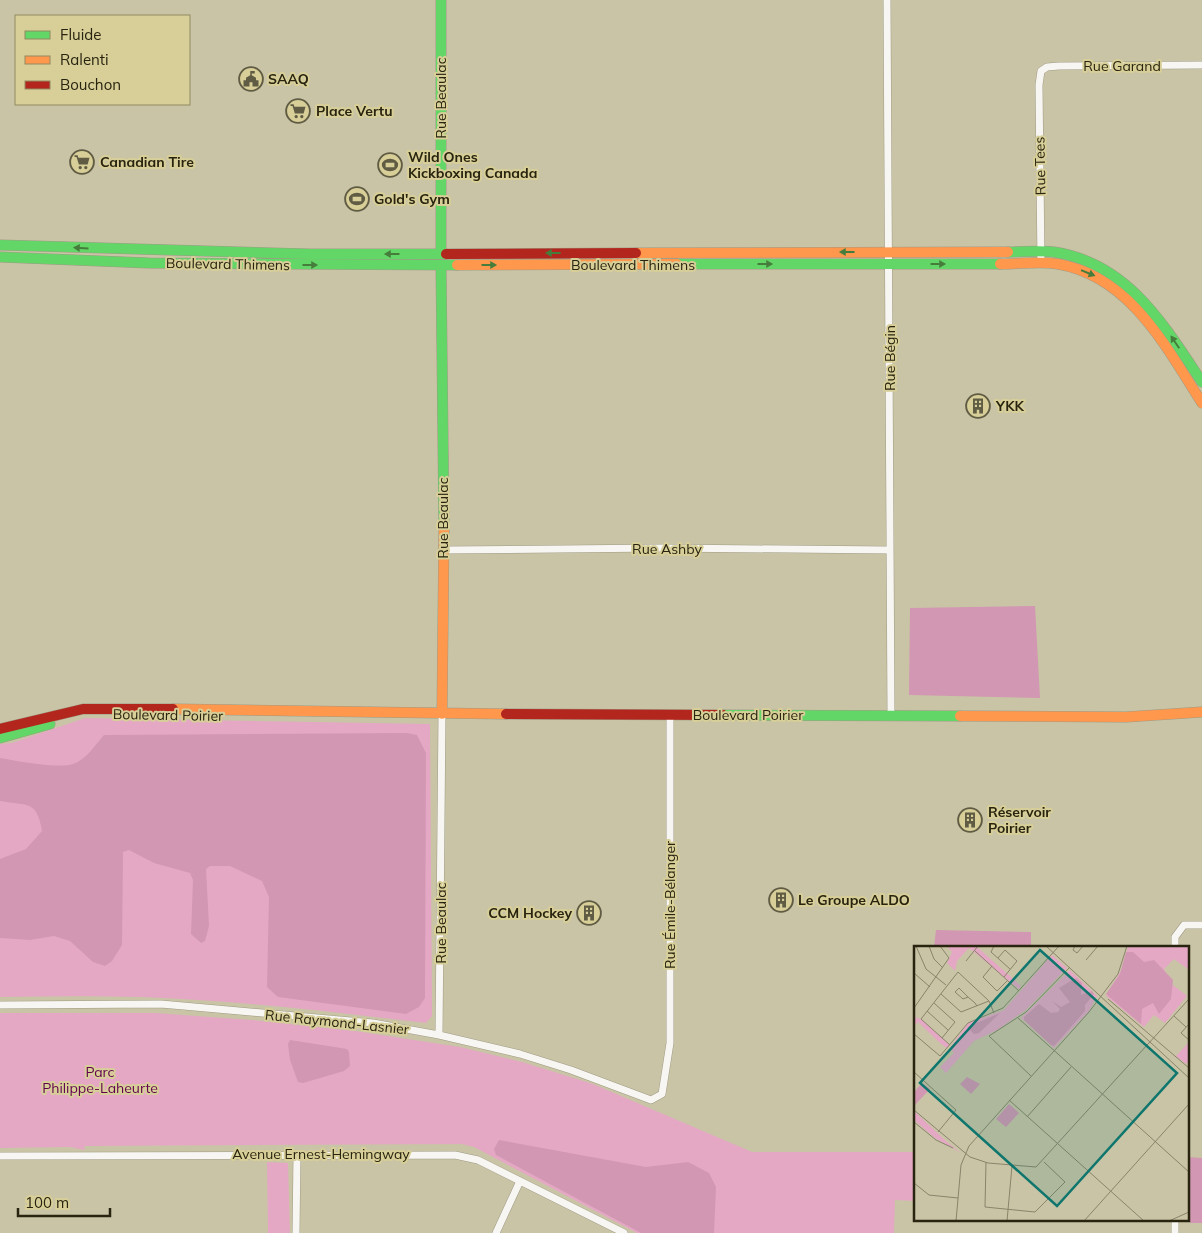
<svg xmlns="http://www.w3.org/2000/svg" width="1202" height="1233" font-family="Mulish,sans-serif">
  <rect width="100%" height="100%" fill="#c9c4a6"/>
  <path fill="#e4a8c4" d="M85,718l345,6 2,292 -6,7c-76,-9 -152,-18 -228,-23 -66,-5 -132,-4 -198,-3v-253l12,-1z
    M0,1013h155l97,7 103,11 105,16 62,15 71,22 159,68h164v49l-21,-1 -1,33h-257l-163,-86 -12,-3 -378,2 1,4 -16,-3 -69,1z
    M267,1162l21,1 2,70h-22z"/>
  <path fill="#d297b2" d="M1035,606l5,92 -131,-3 1,-87z
    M406,733l11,2 9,18 -1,245 -6,9 -13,7 -128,-17 -11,-10 2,-90 -7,-16 -32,-15h-20l-4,3 3,57 -4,15 -4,2 -10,-9 2,-54 -3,-7 -36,-10 -25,-13 -6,2 -1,93 -10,16 -7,5 -12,-4 -23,-21 -16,-5 -24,4 -30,-2v-79l26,-10 16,-18c-5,-31 -14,-25 -42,-30v-43c17,3 58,11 73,6 13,-4 23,-20 31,-29z
    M936,930l95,2v15h-97z
    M290,1040l57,9 2,3 1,14 -6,5 -41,12 -5,-1 -8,-22 -2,-16z
    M499,1140l147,27 42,-5 21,11 7,14 -2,46h-73l-145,-78 -2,-6z
    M1188,1157l14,1v65h-12z"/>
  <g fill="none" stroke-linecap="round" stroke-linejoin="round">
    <g stroke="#9f9b84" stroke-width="8">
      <path id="street" d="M887,0l4,716
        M1041,263l-2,-178 2,-14 6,-4 12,-1 143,-1
        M444,550l219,-2 227,2
        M1175,947v-10l9,-12h18
        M0,1005l161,-1 212,19 66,12 81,19 51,16 80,30 11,-6 8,-51v-328
        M439,1035l3,-321
        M0,1156l455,-1 23,5 146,73
        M1175,1219v14
        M296,1233l1,-79
        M496,1233l24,-52"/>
    </g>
    <g stroke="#9f9b84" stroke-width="11">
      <path id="fast" d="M441,0v254
        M0,245l309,9h137
        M1008,252c15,0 32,-2 46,0 74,11 110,73 148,130
        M0,257l149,6 308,2
        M677,264h323
        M441,265l3,264
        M723,715l237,1
        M0,738l50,-14"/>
    </g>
    <g stroke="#9f9b84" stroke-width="11">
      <path id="slow" d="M636,253l372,-1
        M1000,264c19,0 40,-3 58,0 72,12 108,83 144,139
        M457,265l220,-1
        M173,709l333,5
        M442,714l2,-185
        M960,716l166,1 76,-5"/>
    </g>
    <g stroke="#9f9b84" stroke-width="11">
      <path id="jam" d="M446,254l190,-1
        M506,714l217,1
        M0,729l83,-20h90"/>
    </g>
    <use href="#street" stroke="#f7f6f2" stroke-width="7"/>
    <use href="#fast" stroke="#63d668" stroke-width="10"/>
    <use href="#slow" stroke="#ff974d" stroke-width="10"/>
    <use href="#jam" stroke="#b3261e" stroke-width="10"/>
  </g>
  <defs><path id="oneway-solid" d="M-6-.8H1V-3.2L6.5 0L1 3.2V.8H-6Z" transform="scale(1.25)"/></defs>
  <g fill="#467d3c">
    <use href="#oneway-solid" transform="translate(81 248) rotate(-177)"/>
    <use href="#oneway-solid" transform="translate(847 252) rotate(180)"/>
    <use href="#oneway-solid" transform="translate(553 253) rotate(180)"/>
    <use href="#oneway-solid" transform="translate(392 254) rotate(180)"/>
    <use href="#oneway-solid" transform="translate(765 264)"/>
    <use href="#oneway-solid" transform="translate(938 264)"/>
    <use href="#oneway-solid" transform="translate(310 265)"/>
    <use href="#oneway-solid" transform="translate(489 265)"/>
    <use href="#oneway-solid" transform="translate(1088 273) rotate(22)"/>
    <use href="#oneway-solid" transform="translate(1175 342) rotate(-124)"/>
  </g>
  <defs>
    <g id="civic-ring" transform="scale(1.25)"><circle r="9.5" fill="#d7ce98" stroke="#605c44" stroke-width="1.5"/><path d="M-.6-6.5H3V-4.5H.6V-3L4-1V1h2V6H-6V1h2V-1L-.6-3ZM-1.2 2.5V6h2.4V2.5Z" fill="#605c44"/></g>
    <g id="supermarket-ring" transform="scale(1.25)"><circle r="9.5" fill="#d7ce98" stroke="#605c44" stroke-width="1.5"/><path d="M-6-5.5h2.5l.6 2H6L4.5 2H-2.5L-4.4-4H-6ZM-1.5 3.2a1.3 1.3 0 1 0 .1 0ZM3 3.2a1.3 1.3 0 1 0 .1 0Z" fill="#605c44"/></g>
    <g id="stadium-ring" transform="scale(1.25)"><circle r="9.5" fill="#d7ce98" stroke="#605c44" stroke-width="1.5"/><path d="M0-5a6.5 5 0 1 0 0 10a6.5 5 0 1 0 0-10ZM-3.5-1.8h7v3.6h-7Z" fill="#605c44"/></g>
    <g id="building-ring" transform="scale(1.25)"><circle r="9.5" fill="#d7ce98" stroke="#605c44" stroke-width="1.5"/><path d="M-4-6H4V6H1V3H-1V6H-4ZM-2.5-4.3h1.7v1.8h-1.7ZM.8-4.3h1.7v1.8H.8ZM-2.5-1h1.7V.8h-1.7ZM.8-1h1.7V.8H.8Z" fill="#605c44"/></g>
  </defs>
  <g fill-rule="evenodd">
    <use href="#civic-ring" x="251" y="79"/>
    <use href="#supermarket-ring" x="298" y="111"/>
    <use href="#supermarket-ring" x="82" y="162"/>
    <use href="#stadium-ring" x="390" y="165"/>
    <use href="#stadium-ring" x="357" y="199"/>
    <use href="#building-ring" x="978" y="406"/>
    <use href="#building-ring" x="970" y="820"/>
    <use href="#building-ring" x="781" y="900"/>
    <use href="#building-ring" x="589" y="913"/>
  </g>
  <g text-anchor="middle" stroke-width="4" stroke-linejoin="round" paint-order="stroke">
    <g font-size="14" fill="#28240f" stroke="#d7ce98">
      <text x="1122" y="71">Rue Garand</text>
      <text transform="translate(441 98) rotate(-90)" y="5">Rue Beaulac</text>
      <text transform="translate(1040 166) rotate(-91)" y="5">Rue Tees</text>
      <text transform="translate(228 264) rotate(1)" y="5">Boulevard Thimens</text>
      <text x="633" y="270">Boulevard Thimens</text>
      <text transform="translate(890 358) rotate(-90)" y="5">Rue Bégin</text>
      <text transform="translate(443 518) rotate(-90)" y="5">Rue Beaulac</text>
      <text x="667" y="554">Rue Ashby</text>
      <text transform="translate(168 715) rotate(1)" y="5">Boulevard Poirier</text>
      <text x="748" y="720">Boulevard Poirier</text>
      <text transform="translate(670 905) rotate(-90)" y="5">Rue Émile-Bélanger</text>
      <text transform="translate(441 923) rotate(-90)" y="5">Rue Beaulac</text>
      <text transform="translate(337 1022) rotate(6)" y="5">Rue Raymond-Lasnier</text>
      <text x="321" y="1159">Avenue Ernest-Hemingway</text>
    </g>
    <g font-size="14" font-weight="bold" fill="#28240f" stroke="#d7ce98" text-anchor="start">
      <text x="268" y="84">SAAQ</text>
      <text x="316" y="116">Place Vertu</text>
      <text x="408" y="162">Wild Ones<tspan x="408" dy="16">Kickboxing Canada</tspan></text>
      <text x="100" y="167">Canadian Tire</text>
      <text x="374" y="204">Gold's Gym</text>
      <text x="996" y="411">YKK</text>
      <text x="988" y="817">Réservoir<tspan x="988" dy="16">Poirier</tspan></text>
      <text x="798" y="905">Le Groupe ALDO</text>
      <text x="572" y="918" text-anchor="end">CCM Hockey</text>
    </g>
    <g font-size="14" fill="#62004f" stroke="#d7ce98">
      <text x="100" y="1077">Parc<tspan x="100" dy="16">Philippe-Laheurte</tspan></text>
    </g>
  </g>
  <g transform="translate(914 946)">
    <rect width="275" height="275" fill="#c9c4a6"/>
    <path d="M33,0h29l45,40 -2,3 -50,-41 -12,13 -2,10 -8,-8 5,-11zM214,0h61v24l-15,-11 -10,10 9,16 14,11 -22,27 -11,-8 -10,12 -38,-31 17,-29zM138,9l15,13 -40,41 -30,21 -23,11 -28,32 -6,-6 14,-14 -4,-5 18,-25 36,-13zM156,24l27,26 -8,15 -35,37 -33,-30zM0,71l7,2 29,26 -3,3 -6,-4 -23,-22 -4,4zM275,96v19l-3,3 -10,-8zM0,165l33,31 14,11 -26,-15 -21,-18z" fill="#e4a8c4"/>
    <path d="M212,6h7l11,10 10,-2 19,20 -2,19 -12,15 -6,-11 -11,6 -1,15 -35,-30 14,-20zM162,32l6,5 -1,12 11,-4 2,3 -9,11v6l-31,35 -3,-1 -27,-25v-3l15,-13 12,9 7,-1 2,-3 -8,-8 9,6 9,-5 -11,-14zM86,67l-21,20 -5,1 -7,-7zM53,131l13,7 -9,10 -11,-10zM8,137l8,6 -16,17v-14zM95,158l10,9 -13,14 -10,-8z" fill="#d297b2"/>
    <path fill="none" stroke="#89846a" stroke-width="1" d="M2,0l10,23 20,16M15,0l5,13 9,9M80,0l-3,6 19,17M132,0l143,132M161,0l-2,4 4,3 6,-7M61,5l44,40M84,12l7,-8 12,11 -13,16M172,14l12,-14M52,15l12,-15M78,20l-9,11 14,14 11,-11M0,27l16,14M27,48l20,18 28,-11M54,51l-5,2 -8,-7 4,-4 9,9 7,6 2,3M194,53l81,69M20,57l21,19 -13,16M0,62l35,-50 -9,-12M13,65l21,19M260,70l12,11M104,72l171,154M275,78l-8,9 8,7M0,88l26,22 28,-33 35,-15 56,-62M36,99l-29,-26 37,-47 31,29 5,12M0,126l42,38 -18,22M117,130l-42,-40 37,-24 44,-45M95,154l135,121M0,164l56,47 18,6 48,4 153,-168M113,171l44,-50M0,176l22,18 17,8M72,216l-1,45 50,5 30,-30 -21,-20M0,237l15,12 29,3M42,275l5,-56 8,-19 120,-134 29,-38 9,-28M93,275l5,-55M170,275l105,-117M255,275l20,-9"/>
    <path fill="#0f766e" fill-opacity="0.15" stroke="#0f766e" stroke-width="2.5" d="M126,4l137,123 -120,133 -137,-123z"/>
    <rect width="275" height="275" fill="none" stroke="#28240f" stroke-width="2.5"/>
  </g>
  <rect x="15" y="15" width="175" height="90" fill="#d7ce98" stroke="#918a61"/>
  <rect x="25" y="31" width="25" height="8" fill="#63d668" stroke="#918a61"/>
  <text x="60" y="40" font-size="15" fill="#28240f">Fluide</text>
  <rect x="25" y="56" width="25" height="8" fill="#ff974d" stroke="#918a61"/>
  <text x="60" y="65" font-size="15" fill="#28240f">Ralenti</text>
  <rect x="25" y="81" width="25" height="8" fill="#b3261e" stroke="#918a61"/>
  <text x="60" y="90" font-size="15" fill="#28240f">Bouchon</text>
  <path d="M18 1208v8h92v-8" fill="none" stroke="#28240f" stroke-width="2.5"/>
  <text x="25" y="1208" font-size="15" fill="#28240f" stroke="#d7ce98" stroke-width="4" paint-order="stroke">100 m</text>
</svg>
